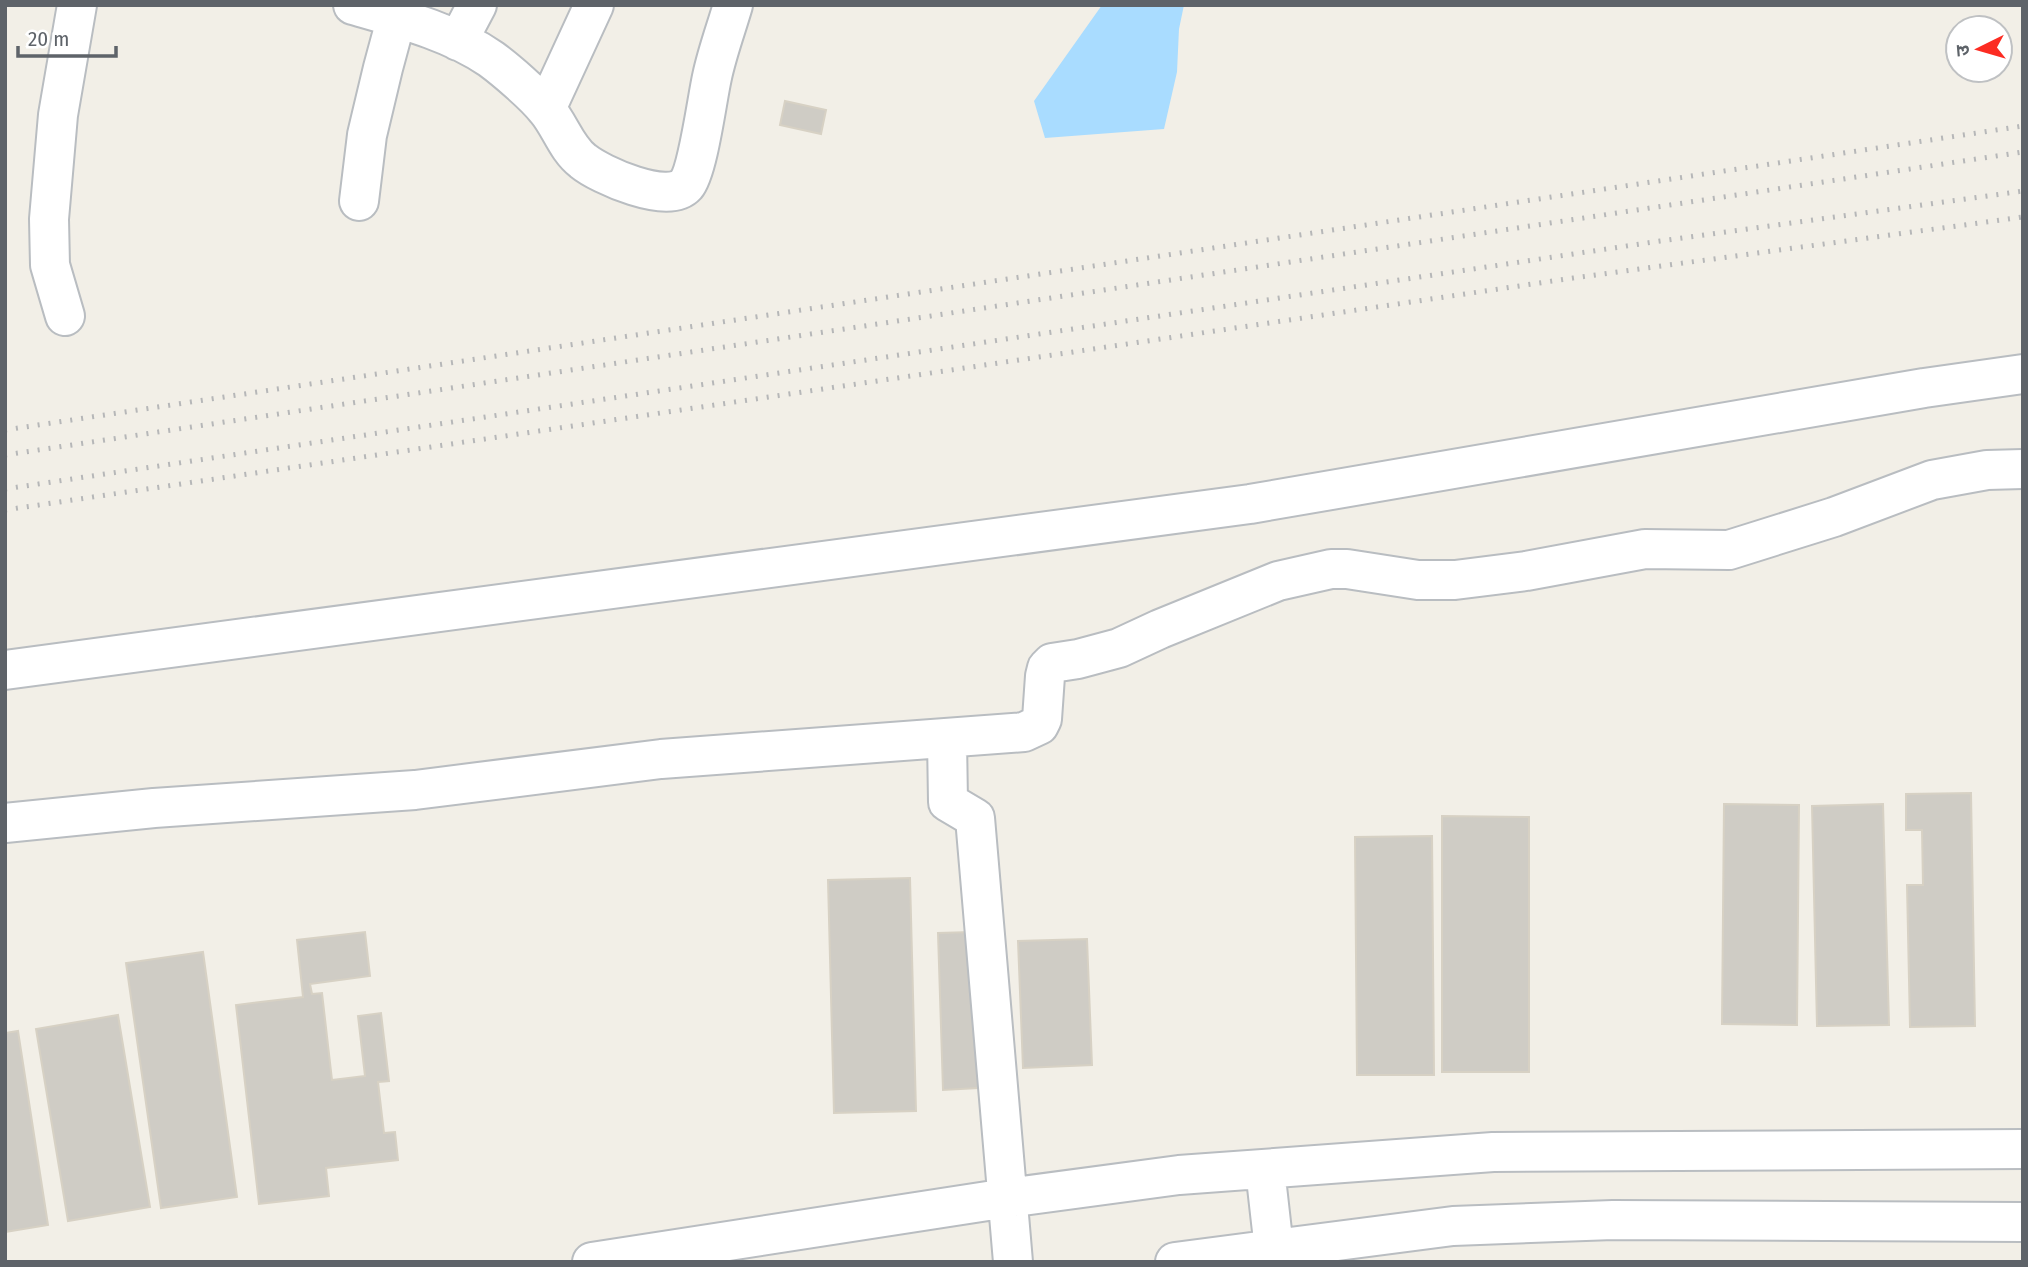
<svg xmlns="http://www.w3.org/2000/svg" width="2028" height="1267" font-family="'Fira Sans Condensed','Noto Sans Devanagari',sans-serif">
  <rect width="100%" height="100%" fill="#f2efe7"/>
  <path fill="#a9dcff" d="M1102,5h82l-5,24 -2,43 -13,57 -119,9 -11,-37z"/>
  <path fill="#cfccc5" stroke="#d7d1c4" stroke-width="2" d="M785,101l41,9 -5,24 -41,-9z
    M1971,793l4,233 -65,1 -3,-142h16l-1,-55h-16v-36z
    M1724,804l75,1 -2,220 -75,-1z
    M1883,804l6,221 -72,1 -5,-220z
    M1442,816l87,1v255h-87z
    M1432,836l2,239h-77l-2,-238z
    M910,878l6,233 -82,2 -6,-233z
    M365,932l5,44 -60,8 2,10 10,-1 10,87 33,-4 -7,-60 23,-3 8,68 -11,1 6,51 11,-1 3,28 -72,8 3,28 -70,8 -23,-199 67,-8 -6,-57z
    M972,932l6,156 -35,2 -5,-157z
    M1087,939l5,126 -69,3 -5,-127z
    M203,952l34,245 -76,11 -35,-245z
    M118,1015l32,192 -82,14 -32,-192z
    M18,1031l30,194 -43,7v-199z"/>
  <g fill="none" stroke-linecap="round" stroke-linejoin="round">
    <g stroke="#b9bdc1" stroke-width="42">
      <path id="minor" d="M353,5c45,13 99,27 138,54 15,11 44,36 55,50 14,16 20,39 37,52 17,14 85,44 103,24 12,-14 21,-86 26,-108 5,-24 14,-48 21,-72
        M458,41l19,-36
        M546,109l48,-104
        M359,201l8,-66 16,-67 17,-63
        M65,316l-15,-51 -1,-46 9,-104 19,-110
        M5,670l1245,-166 674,-116 99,-14
        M947,739l1,63 27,16 38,444
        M5,823l149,-15 261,-18 246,-31 363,-27 15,-7 3,-6 3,-43 2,-8 5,-5 26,-4 41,-11 41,-19 118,-48 53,-12h16l71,11h37l71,-9 119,-22 84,1 105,-33 98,-37 55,-10 36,-1
        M1265,1169l9,80
        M592,1262l415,-64 172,-23 314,-23 530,-3
        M1175,1262l278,-36 160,-6 410,2"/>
    </g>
    <use href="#minor" stroke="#fff" stroke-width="38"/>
    <path stroke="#b6b7b8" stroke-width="5" stroke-dasharray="2 9" stroke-linecap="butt" d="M5,430l2018,-304
      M5,455l2018,-303
      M5,489l1655,-248 363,-50
      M5,510l1568,-232 450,-61"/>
  </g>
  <rect width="2028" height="1267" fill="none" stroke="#5e6369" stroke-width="14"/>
  <g transform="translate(1979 49) rotate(265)"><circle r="33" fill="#ffffff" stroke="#bfc1c3" stroke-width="2"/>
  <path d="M0-5L12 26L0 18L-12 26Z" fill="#fc2c22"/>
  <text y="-10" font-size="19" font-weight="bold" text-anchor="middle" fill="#5e6369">उ</text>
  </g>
  <path d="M18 46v10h98v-10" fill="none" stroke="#5e6369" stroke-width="3.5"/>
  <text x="28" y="46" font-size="21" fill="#5e6369" stroke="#ffffff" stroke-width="5" paint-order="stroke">20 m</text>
</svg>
